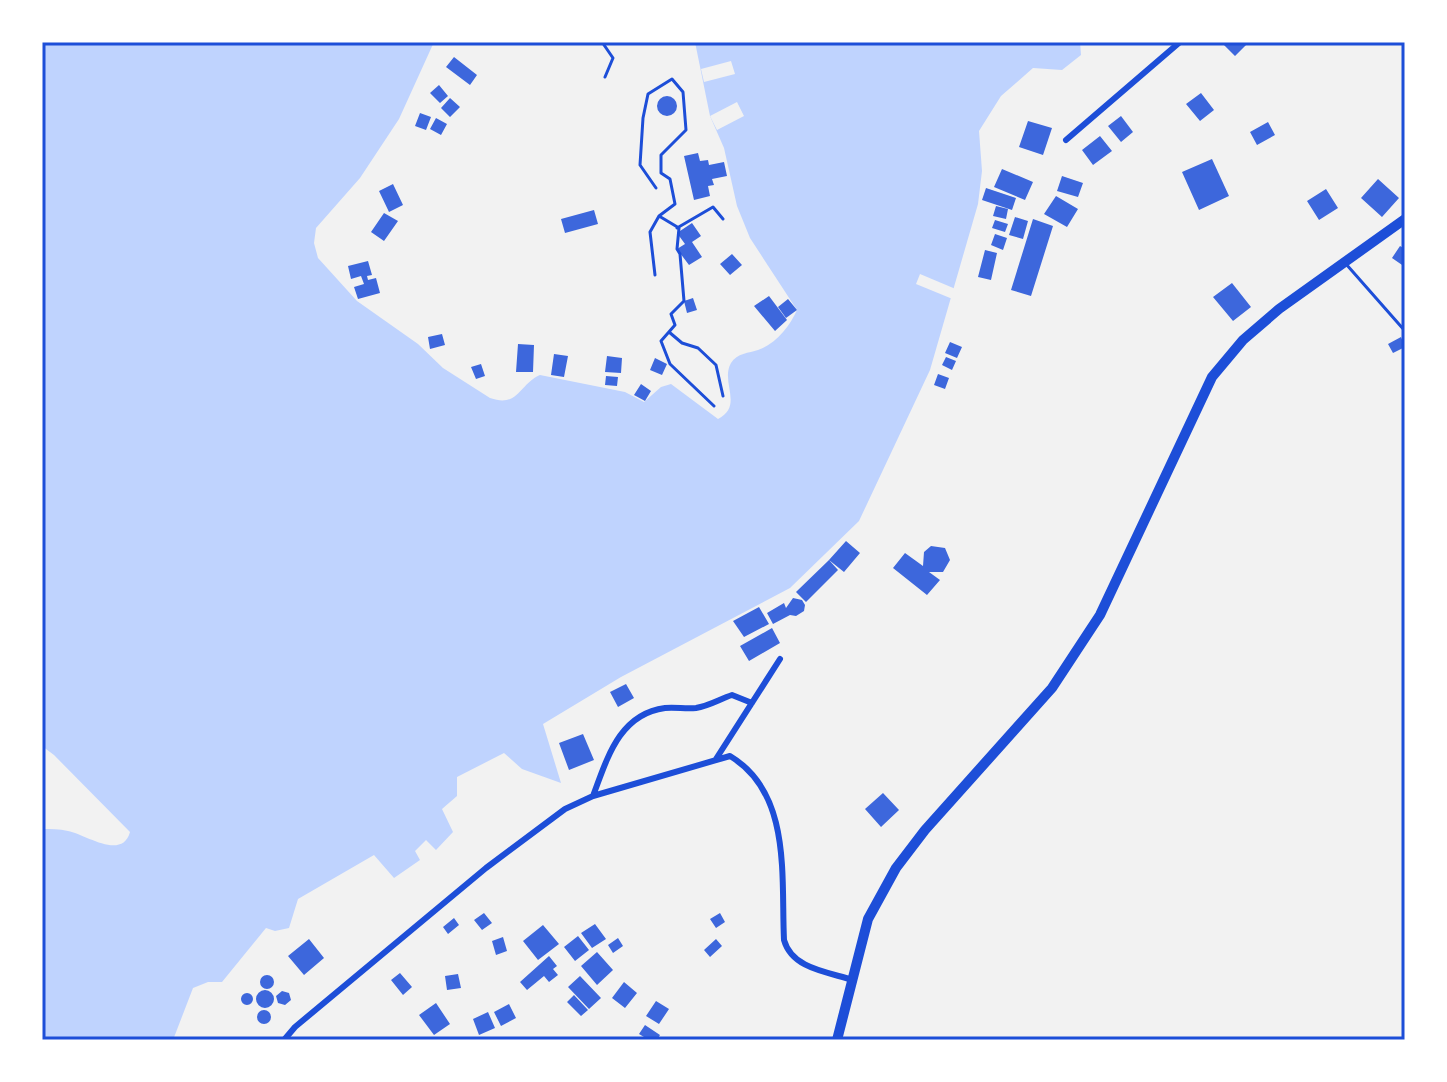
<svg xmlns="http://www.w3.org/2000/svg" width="1447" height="1082" font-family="'IBM Plex Sans',sans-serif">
  <rect width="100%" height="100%" fill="#f2f2f2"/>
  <path fill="#bfd3fe" d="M42,42h392l-35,77 -39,59 -44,50 -2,15 4,15 39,43 61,43 25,24 47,30c29,10 29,-14 50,-23l85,17 19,10 17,-15 10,-3 47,35c26,-13 2,-37 13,-56 6,-10 18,-10 27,-13 18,-6 32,-24 39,-40l-47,-72 -13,-32 -13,-58 -14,-32 -15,-74h385l1,13 -19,15 -29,-2 -32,28 -22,35 3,40 -4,33 -48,166 -71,151 -69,67 -169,89 -78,47 18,59 -39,-14 -18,-16 -47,24v19l-15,13 11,23 -17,18 -10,-10 -11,11 5,9 -26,18 -20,-23 -76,44 -9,29 -14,3 -9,-3 -44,54h-14l-15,6 -20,52h-131v-211c9,0 17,0 26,2 17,3 54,30 62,1l-76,-77 -12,-9z"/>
  <path fill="#f2f2f2" d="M731,61l4,13 -31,8 -3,-13z
    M737,102l7,14 -27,14 -7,-14z
    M920,274l38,16 -3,10 -39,-16z"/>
  <path fill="#3d67dc" d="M1221,42h28l-14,14z
    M454,57l23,18 -7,10 -24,-18z
    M439,85l9,11 -8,7 -10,-10z
    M1201,93l13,17 -14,11 -14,-17z
    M657 106a10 10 0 1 1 20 0a10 10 0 1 1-20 0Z
    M450,98l10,9 -10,10 -9,-9z
    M420,113l11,4 -5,13 -11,-4z
    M1121,116l12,16 -12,10 -13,-16z
    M436,118l11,6 -6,11 -11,-6z
    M1028,121l24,7 -9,27 -24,-8z
    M1268,122l7,13 -18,10 -7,-13z
    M1100,136l12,15 -19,14 -11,-15z
    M698,153l2,8 8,-1 1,5 15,-3 3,14 -15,3 2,6 -6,1 2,10 -16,4 -10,-44z
    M1212,159l17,37 -30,14 -17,-38z
    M1002,169l31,13 -8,18 -31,-13z
    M1062,176l21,7 -5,14 -21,-6z
    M1378,179l21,19 -17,19 -21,-19z
    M393,184l10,21 -14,7 -10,-21z
    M986,188l30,10 -4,12 -30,-10z
    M1326,189l12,19 -19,12 -12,-19z
    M1056,196l22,13 -11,18 -23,-13z
    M996,206l12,3 -2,10 -13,-3z
    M594,210l4,14 -33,9 -4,-14z
    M384,213l14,8 -14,20 -13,-9z
    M1015,217l13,4 -5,18 -14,-4z
    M1033,219l20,7 -22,70 -20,-6z
    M995,220l13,4 -3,8 -13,-4z
    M692,223l9,13 -9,6 10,15 -13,8 -12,-16 8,-5 -8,-11z
    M995,234l12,4 -4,12 -12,-5z
    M1400,246l5,3v18l-13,-9z
    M985,250l12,3 -6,27 -13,-3z
    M732,254l10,11 -12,10 -10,-11z
    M368,261l4,14 -5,1 1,4 8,-2 4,15 -22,6 -4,-12 10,-3 -3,-8 -10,3 -3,-13z
    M1232,283l19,24 -18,14 -20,-24z
    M769,296l18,24 -12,11 -21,-25z
    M693,298l4,12 -10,3 -3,-12z
    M788,299l9,11 -11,8 -8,-11z
    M442,334l3,11 -15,4 -2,-12z
    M1401,337l4,10 -12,6 -5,-9z
    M950,342l12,5 -5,11 -12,-5z
    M518,344l16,1 -1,27h-17z
    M554,354l14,2 -4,21 -13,-2z
    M607,356l15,2 -1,15 -16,-1z
    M946,357l10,4 -4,9 -10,-5z
    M655,358l12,6 -5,11 -12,-5z
    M481,364l4,12 -9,3 -5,-12z
    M938,374l11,4 -4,11 -11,-4z
    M606,376l12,1 -1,9 -12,-1z
    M641,384l10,7 -6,10 -11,-6z
    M846,541l14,12 -16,19 -15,-12z
    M931,546l14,2 5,12 -7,12h-14l11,8 -13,15 -34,-27 12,-15 18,13 1,-14z
    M829,560l9,10 -32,32 -10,-10z
    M793,598l9,2 3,5 -1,6 -8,5 -6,-1 -17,9 -6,-11 17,-10 2,5z
    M759,607l10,17 -25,13 -11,-16z
    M772,628l8,15 -31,18 -9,-15z
    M626,684l8,14 -16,9 -8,-15z
    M583,734l11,26 -25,10 -10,-27z
    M883,793l16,17 -18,17 -16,-18z
    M484,913l8,10 -10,7 -8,-10z
    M720,913l5,9 -9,6 -6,-9z
    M454,918l5,7 -11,9 -5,-7z
    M595,924l11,15 -14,9 -11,-15z
    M543,925l16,19 -21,16 -15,-19z
    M578,936l11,14 -14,11 -11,-14z
    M503,937l4,14 -11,4 -4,-14z
    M618,938l5,8 -10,7 -5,-8z
    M309,939l15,19 -20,17 -16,-19z
    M716,939l6,7 -12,11 -6,-7z
    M597,952l16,18 -16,15 -16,-19z
    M549,956l8,10 -4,3 5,6 -9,7 -5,-6 -17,14 -7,-8z
    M400,973l12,14 -9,8 -12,-15z
    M458,974l3,14 -14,2 -2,-14z
    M260 982a7 7 0 1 1 14 0a7 7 0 1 1-14 0Z
    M580,976l21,22 -12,11 -21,-22z
    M624,982l13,11 -12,15 -13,-10z
    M256 999a9 9 0 1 1 18 0a9 9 0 1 1-18 0Z
    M282,991l7,2 2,7 -6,5 -7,-2 -2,-7z
    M241 999a6 6 0 1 1 12 0a6 6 0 1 1-12 0Z
    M574,995l14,15 -7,6 -14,-14z
    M656,1001l13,8 -10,15 -13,-8z
    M436,1003l14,21 -16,11 -15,-20z
    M509,1004l7,14 -15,8 -7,-14z
    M257 1017a7 7 0 1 1 14 0a7 7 0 1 1-14 0Z
    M488,1012l7,16 -16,7 -6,-16z
    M645,1025l15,10 -3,5h-8l-10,-6z"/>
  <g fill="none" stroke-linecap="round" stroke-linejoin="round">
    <path stroke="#1d4ed8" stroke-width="3" d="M602,42l11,16 -8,19
      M656,188l-16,-23 3,-47 5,-24 24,-15 11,13 3,38 -25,25v18l9,6 5,25 -16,12
      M677,228l36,-21 10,12
      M655,275l-5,-43 9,-16 20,12 -2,21 3,5 4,47 -13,13 4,11 -14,16 9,23 44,42
      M669,332l13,11 16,5 18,17 7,31"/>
    <path stroke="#1d4ed8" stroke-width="3" d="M1346,264l59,67"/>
    <path stroke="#1d4ed8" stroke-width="6" d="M1066,140l114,-98
      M716,759l64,-100
      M593,796c14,-37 26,-82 72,-88 10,-1 21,1 31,0 13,-2 24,-9 36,-13l20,8
      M284,1040l11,-13 191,-159 79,-59 28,-13 137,-40c62,37 51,122 54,184 8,29 44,32 69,40"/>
    <path stroke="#1d4ed8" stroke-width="10" d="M837,1040l31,-121 28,-51 29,-38 127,-142 48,-73 112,-238 31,-37 36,-31 126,-90"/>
  </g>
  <rect width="1447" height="1082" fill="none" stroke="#ffffff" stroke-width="88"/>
  <rect x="44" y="44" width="1359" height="994" fill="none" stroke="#1d4ed8" stroke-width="3"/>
</svg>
